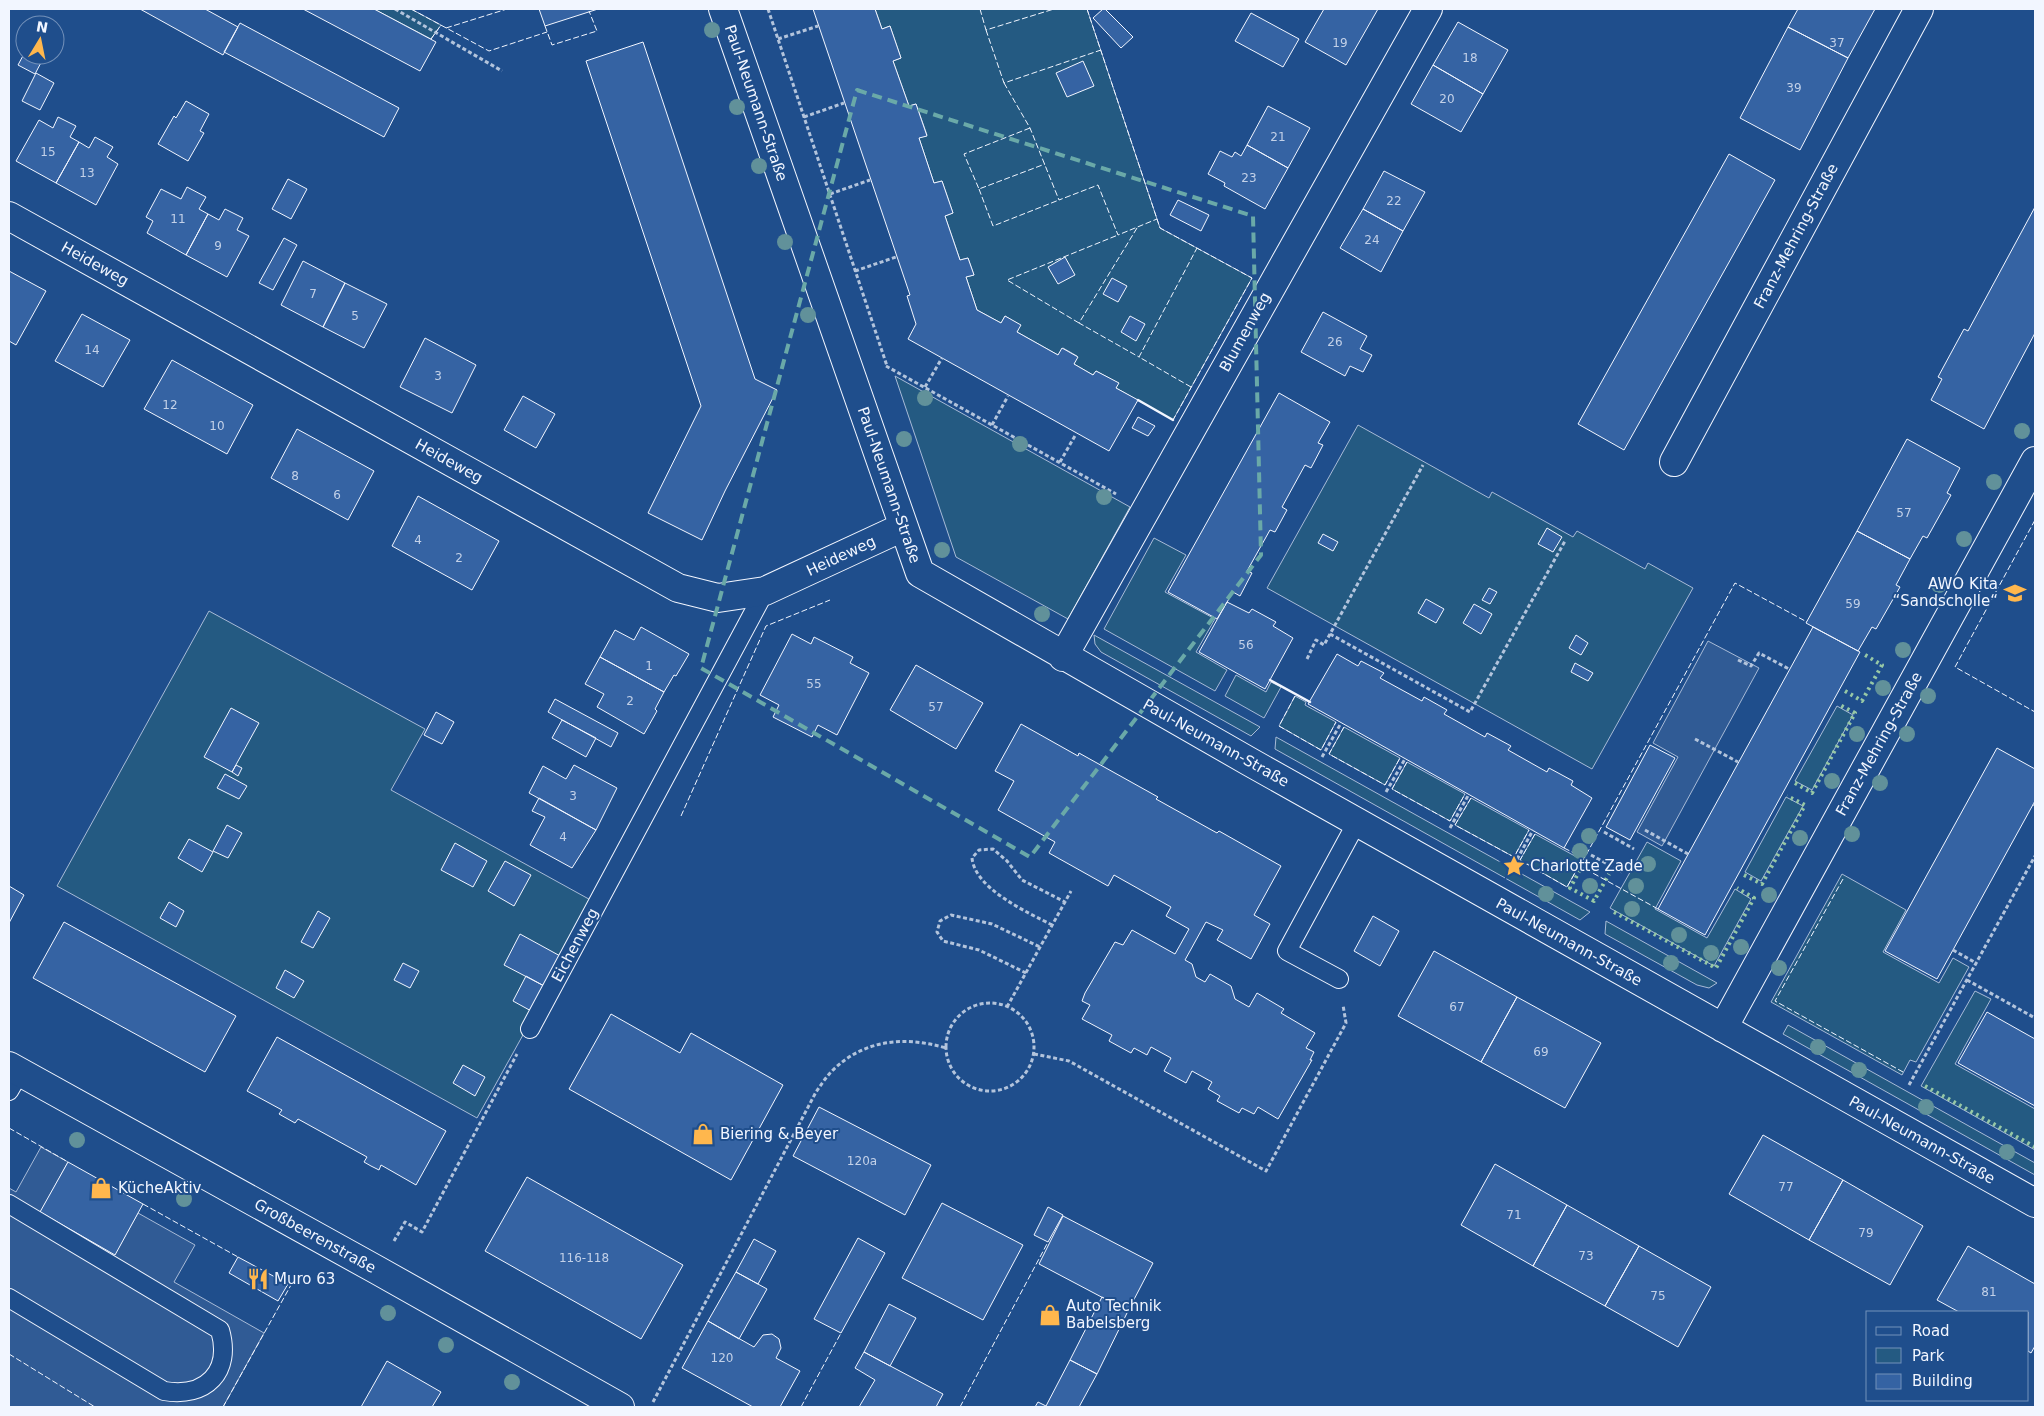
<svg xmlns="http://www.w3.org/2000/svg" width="2044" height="1416" font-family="'DejaVu Sans',sans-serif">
  <rect width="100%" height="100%" fill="#1f4e8c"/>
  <path fill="#245a82" stroke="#a8bbd7" d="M374,9h37l30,16 -10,14z
    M875,9h212l73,219 92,50 -79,142 -57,-32 2,-5 -22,-12 -3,4 -19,-11 3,-8 -14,-8 -5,7 -41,-23 3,-7 -15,-9 -4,7 -24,-13 -11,-33 8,-2 -6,-17 -8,2 -15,-44 8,-3 -11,-32 -8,2 -15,-45 8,-3 -11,-31 -7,2 -16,-45 8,-3 -11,-32 -8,3z
    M895,376l235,131 -62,112 -112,-62z
    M1358,425l131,73 3,-6 81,45 4,-6 68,38 3,-6 45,25 -101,181 -325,-181z
    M1154,538l32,17 -21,37 50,27 -19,33 31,18 -12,21 -111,-62z
    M209,611l216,118 -34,61 205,113 -119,215 -420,-232z
    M1094,635l166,92 -9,9 -150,-84 -6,-8z
    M1236,675l30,17 5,-10 10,5 -17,31 -39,-22z
    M1295,696l11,6 -1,3 31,17 -15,28 -42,-24z
    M1837,706l16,9 -41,75 -17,-9z
    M1344,727l56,31 -15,27 -56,-31z
    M1276,737l314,175 -10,8 -305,-171z
    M1407,762l58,32 -15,27 -58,-32z
    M1786,797l17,9 -42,75 -16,-9z
    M1471,798l58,32 -15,27 -59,-32z
    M1535,834l47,26 -15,27 -47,-27z
    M1647,842l34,19 -26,48 52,29 28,-49 16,10 -37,67 -104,-58z
    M1842,874l64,36 -23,42 56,31 14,-25 16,9 -53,95 -6,-2 -8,15 -131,-73z
    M1606,921l111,62 -8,5 -12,-3 -92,-51z
    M1975,991l16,8 -36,65 80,45v41l-114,-64z
    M1788,1025l247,138v12l-252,-141z"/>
  <path fill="#305b95" stroke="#a8bbd7" d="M1708,641l51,27 -97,178 -25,-14 41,-75 -25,-14z
    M41,1147l27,15 -28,51 75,41 23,-41 57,32 -21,37 90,51 -41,74h-214v-219l7,4z"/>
  <path fill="#3563a3" stroke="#f2f6ff" d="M140,9h65l33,18 -15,28z
    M303,9h71l62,33 -16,29z
    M539,9h59l-53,17z
    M813,9h62l7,20 8,-3 11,32 -8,3 16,45 7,-2 11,32 -8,2 15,45 8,-2 11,32 -8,3 15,44 8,-2 6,17 -8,2 11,33 24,13 4,-7 16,9 -4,7 41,23 4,-7 16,9 -4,7 19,11 3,-4 23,12 -3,5 22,12 -29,51 -201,-112 8,-15 -9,-28 3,-1z
    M1103,9h2l28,28 -12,11 -28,-30z
    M1324,9h54l-32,56 -41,-23z
    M1798,9h77l-27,49 -60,-31z
    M1251,13l48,26 -16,28 -48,-26z
    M1458,22l50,28 -25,44 -50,-29z
    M240,23l159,85 -15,29 -160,-85z
    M1788,27l60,31 -48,92 -60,-32z
    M643,42l112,337 22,11 -52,101 -23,49 -54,-27 53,-107 -115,-345z
    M25,52v3h20l-10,19 -17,-9z
    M1083,61l11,25 -27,11 -11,-24z
    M1433,65l50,29 -22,38 -50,-28z
    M36,73l18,10 -14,27 -18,-9z
    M186,101l23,13 -9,17 4,2 -16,28 -30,-17 16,-28 2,2z
    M1268,106l42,22 -22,40 -41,-23z
    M58,117l18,9 -6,11 9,5 -23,41 -40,-22 23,-41 14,8z
    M95,137l18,10 -6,10 11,7 -22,41 -40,-22 23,-41 10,6z
    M1247,145l41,23 -23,41 -41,-23 1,-3 -17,-9 12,-23 12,6 3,-5 6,4z
    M1729,154l46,26 -151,270 -46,-26z
    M1384,171l41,21 -22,39 -40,-22z
    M288,179l19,10 -16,30 -19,-10z
    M187,187l19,10 -7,12 9,5 -22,41 -39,-22 6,-12 -7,-4 15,-28 20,10z
    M1178,200l31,15 -8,16 -31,-16z
    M2035,207v126l-51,96 -53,-29 11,-21 -4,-2 26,-48 4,2z
    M225,209l18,9 -6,12 12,6 -22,41 -41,-22 22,-41 11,6z
    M1363,209l40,22 -22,41 -41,-24z
    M284,238l13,7 -24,45 -14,-7z
    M1065,257l10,18 -17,9 -10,-17z
    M303,261l42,22 -22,44 -42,-22z
    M9,271l37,20 -30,54 -7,-4z
    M1112,278l15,8 -9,16 -15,-8z
    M345,283l42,21 -23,44 -41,-21z
    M1323,312l44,24 -7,13 12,6 -9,17 -13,-6 -5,10 -44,-24z
    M82,314l48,26 -27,47 -48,-26z
    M1130,316l15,8 -9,17 -15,-9z
    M425,338l51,27 -24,48 -52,-26z
    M172,360l81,45 -26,49 -83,-45z
    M1279,393l51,29 -12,21 5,2 -12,23 -6,-3 -23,42 5,3 -12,22 -5,-2 -23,41 5,2 -12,23 -7,-4 -16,27 -49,-27z
    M523,396l32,18 -19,34 -32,-18z
    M1138,417l17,9 -7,10 -16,-8z
    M297,429l77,42 -26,49 -77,-42z
    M1907,439l53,29 -13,25 4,2 -24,43 -4,-2 -13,23 -53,-28z
    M418,496l81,45 -27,49 -80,-44z
    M1547,528l15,9 -9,15 -15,-8z
    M1857,531l53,28 -14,26 4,2 -24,42 -4,-2 -14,24 -52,-28z
    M1323,534l15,8 -5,9 -15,-8z
    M1489,588l8,4 -7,12 -8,-4z
    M1426,599l18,10 -8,14 -18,-10z
    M1227,602l22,11 3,-4 24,13 -3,4 20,12 -28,51 -66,-37z
    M1474,604l18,10 -11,20 -18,-11z
    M641,627l48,27 -13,22 -2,-1 -10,17 -64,-35 15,-27 19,10z
    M1813,627l47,25 -155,283 -47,-26z
    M792,634l19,10 3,-7 39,20 -3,6 19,10 -32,62 -19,-10 -6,12 -39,-20 6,-12 -19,-10z
    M1576,635l12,8 -7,12 -12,-7z
    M1337,654l21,12 3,-5 23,12 -4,5 42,23 2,-4 23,13 -3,4 41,23 2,-4 24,13 -3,4 39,22 2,-4 24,13 -2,4 21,13 -28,50 -256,-144z
    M600,657l64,35 -9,17 2,2 -13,23 -47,-27 7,-13 -19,-10z
    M1575,663l18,10 -5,8 -17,-9z
    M916,665l67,38 -27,46 -66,-39z
    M555,699l63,34 -7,14 -63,-35z
    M231,708l28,15 -27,49 -28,-15z
    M436,712l18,10 -12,22 -18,-9z
    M562,720l34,18 -10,19 -34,-19z
    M1021,724l57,32 1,-3 79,44 -2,2 61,34 2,-2 62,35 -27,49 16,9 -19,35 -34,-19 6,-10 -17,-8 -21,38 7,4 4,13 9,5 5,-8 21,12 4,13 14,8 8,-14 27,16 -3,4 34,20 -9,15 8,4 -4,8h2l-34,59 -20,-12 -4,7 -12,-6 -3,5 -22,-12 3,-5 -12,-7 4,-7 -20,-11 -6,12 -22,-12 7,-13 -20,-11 -4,8 -13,-7 -3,5 -22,-12 3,-6 -30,-16 8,-14 -8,-4 3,-8 30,-51 8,3 9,-15 43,24 14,-25 -23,-13 5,-9 -57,-32 -6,11 -59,-33 6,-11 -57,-32 16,-29 -19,-10z
    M1650,745l25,13 -45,82 -24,-13z
    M1997,748l38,21v32l-98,178 -52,-28z
    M236,765l6,3 -4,8 -6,-4z
    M574,765l43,23 -21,42 -67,-37 14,-27 23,13z
    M225,774l22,12 -8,13 -22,-11z
    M539,798l57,32 -24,38 -42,-23 15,-28 -13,-6z
    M227,825l15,8 -14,25 -15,-7z
    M189,839l24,13 -11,20 -24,-14z
    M455,843l32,18 -14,26 -32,-17z
    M505,861l26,14 -17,31 -26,-15z
    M9,886l15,9 -15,28z
    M169,902l15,9 -8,16 -16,-9z
    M318,911l12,7 -17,30 -12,-6z
    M1373,916l26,15 -19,35 -26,-15z
    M64,922l172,94 -31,56 -172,-94z
    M520,934l42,23 -16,30 -42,-22z
    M1434,951l83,46 -36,65 -83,-46z
    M403,963l16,8 -9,17 -16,-8z
    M285,970l19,11 -10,17 -18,-10z
    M526,976l20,11 -13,25 -20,-11z
    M1517,997l84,46 -36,65 -84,-46z
    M1987,1012l48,27v67l-77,-43z
    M611,1014l69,39 11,-20 92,52 -52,95 -162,-91z
    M277,1037l169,94 -30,54 -35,-20 -2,5 -8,-4 -7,-4 3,-5 -69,-38 -3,4 -16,-9 3,-4 -35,-19z
    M463,1065l22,12 -10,19 -22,-13z
    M819,1107l112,58 -26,50 -112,-59z
    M1763,1135l80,45 -34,60 -80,-46z
    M68,1162l75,42 -28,51 -75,-43z
    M1495,1164l72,41 -34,61 -72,-41z
    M527,1177l156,88 -42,74 -156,-88z
    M1843,1180l80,46 -33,59 -81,-45z
    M942,1203l81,42 -40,75 -81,-42z
    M1567,1205l72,41 -34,60 -72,-40z
    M1048,1207l15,8 -15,27 -14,-7z
    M1063,1216l90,47 -25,48 -89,-47z
    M858,1238l27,15 -44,80 -27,-14z
    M754,1239l22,12 -18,33 -22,-12z
    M1639,1246l72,41 -33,60 -73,-41z
    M1968,1246l67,38v62l-4,7 -3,-2v-39h-69l-22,-12z
    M238,1257l50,27 -10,17 -49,-28z
    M736,1272l31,17 -28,50 -31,-18z
    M1102,1297l26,14 -31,63 -27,-14z
    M889,1304l27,14 -26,48 -26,-14z
    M708,1321l46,26 9,-12 9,-1 7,5 2,9 -5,10 24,13 -20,36h-27l-71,-39z
    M864,1352l79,42 -7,13h-77l16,-27 -20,-12z
    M1070,1360l27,14 -18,33h-44l3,-5 8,4z
    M387,1361l54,31 -9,15h-71z"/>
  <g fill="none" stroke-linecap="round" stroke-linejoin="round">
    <g stroke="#f2f6ff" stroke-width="20">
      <path id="service" d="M1339,979l-52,-28 70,-129
        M530,1029l235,-438
        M9,1091l11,-19
        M9,1204l211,126c12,42 -14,68 -56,61l-155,-93"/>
    </g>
    <g stroke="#f2f6ff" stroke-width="30">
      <path id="minor" d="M723,9l197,564 330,189 785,441
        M9,216l669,372 40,10 47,-7 138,-64
        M1674,462l245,-453
        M1063,657l365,-648
        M1723,1028l312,-567"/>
    </g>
    <g stroke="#f2f6ff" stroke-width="30">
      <path id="tertiary" d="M9,1066l368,204 243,137"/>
    </g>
    <path stroke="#b3c4dc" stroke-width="3" stroke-dasharray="4 2.5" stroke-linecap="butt" d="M395,9l107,62
      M768,9l119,357
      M778,39l40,-13
      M804,117l40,-14
      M830,194l40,-14
      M855,271l41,-14
      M886,366l230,128
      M925,387l17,-29
      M992,425l16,-29
      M1060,462l16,-28
      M1330,634l140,78 95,-171
      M1307,659l9,-19 8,5 99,-180
      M1738,660l13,6 8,-13 30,16
      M1695,739l43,23
      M1322,757l19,-34
      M1386,792l19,-33
      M2033,804l2,1
      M1450,828l19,-34
      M1645,830l43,24
      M1604,832l30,17
      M1591,855l31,17
      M1514,865l19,-35
      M1052,925c-25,-13 -77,-36 -80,-67l7,-8 14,-1 14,12 15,19 43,22
      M1953,950l23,13
      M1026,973l-47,-23 -36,-9 -6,-9 3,-11 11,-6 41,9 48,23
      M1967,980l68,38
      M946 1047a44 44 0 1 1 88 0a44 44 0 1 1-88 0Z
      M1007,1007l64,-116
      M1034,1054l35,7 197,110 80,-148 -3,-18
      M1909,1085l126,-229
      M394,1241l11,-19 17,10 95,-178
      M653,1402l163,-310c5,-7 10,-15 16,-21 32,-32 73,-35 114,-23"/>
    <use href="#service" stroke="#1f4e8c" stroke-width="18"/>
    <use href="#minor" stroke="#1f4e8c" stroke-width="28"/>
    <use href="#tertiary" stroke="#1f4e8c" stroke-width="28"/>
    <path stroke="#97c8a6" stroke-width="4" stroke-dasharray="2.5 4" stroke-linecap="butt" d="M1845,691l17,10 20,-36 -17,-10
      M1795,783l17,10 43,-80 -17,-9
      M1580,870l-10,18 24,13 15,-27
      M1744,875l18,9 43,-79 -18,-9
      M1614,912l102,56 38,-70 -17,-10
      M1925,1086l110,61"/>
    <path stroke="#f2f6ff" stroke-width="1" stroke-dasharray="6 2.5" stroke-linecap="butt" d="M411,9l78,42 58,-19
      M980,9l6,21 68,-21
      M1087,9l73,219 92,50 -79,142
      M545,26l7,19 45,-14 -8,-20
      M446,28l61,-19
      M986,30l18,53 97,-33
      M431,39l10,-14
      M1004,83l26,45 29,72 39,-15 20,50 39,-16
      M1030,128l-66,26 15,35 66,-25
      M979,189l14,37 66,-26
      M1137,228l-58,95 60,34
      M1079,323l-72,-43 111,-45
      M1191,387l-52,-30 58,-109
      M2035,520l-80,147 80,45
      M1295,696l-16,30 42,24 15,-28
      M1344,727l-15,27 56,31 15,-27
      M1407,762l-15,27 58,32 15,-27
      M1471,798l-16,27 59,32 15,-27
      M681,816l85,-190 64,-26
      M1535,834l-15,26 47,27 13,-23
      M1564,848l20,10
      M1843,879l-68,122 128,71
      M1658,909l-78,-43 155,-283 72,39
      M9,1128l59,34
      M143,1204l95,53
      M9,1354l86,53
      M223,1407l68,-122
      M801,1407l40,-74
      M960,1407l88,-165"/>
    <path stroke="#f2f6ff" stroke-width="2.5" d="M1138,400l35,20
      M1270,680l40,22"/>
  </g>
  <g fill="#61919a">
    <circle cx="712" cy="30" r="8"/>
    <circle cx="737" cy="107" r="8"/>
    <circle cx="759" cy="166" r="8"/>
    <circle cx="785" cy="242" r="8"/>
    <circle cx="808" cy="315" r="8"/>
    <circle cx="925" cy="398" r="8"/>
    <circle cx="2022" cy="431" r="8"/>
    <circle cx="904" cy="439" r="8"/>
    <circle cx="1020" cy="444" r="8"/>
    <circle cx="1994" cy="482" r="8"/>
    <circle cx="1104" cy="497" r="8"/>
    <circle cx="1964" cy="539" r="8"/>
    <circle cx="942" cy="550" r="8"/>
    <circle cx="1939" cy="585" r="8"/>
    <circle cx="1042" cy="614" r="8"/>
    <circle cx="1903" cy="650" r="8"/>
    <circle cx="1883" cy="688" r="8"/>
    <circle cx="1928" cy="696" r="8"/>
    <circle cx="1857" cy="734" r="8"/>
    <circle cx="1907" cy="734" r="8"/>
    <circle cx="1832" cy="781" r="8"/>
    <circle cx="1880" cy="783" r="8"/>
    <circle cx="1852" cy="834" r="8"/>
    <circle cx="1589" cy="836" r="8"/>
    <circle cx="1800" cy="838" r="8"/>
    <circle cx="1580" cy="851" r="8"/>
    <circle cx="1648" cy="864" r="8"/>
    <circle cx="1590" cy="886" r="8"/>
    <circle cx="1636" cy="886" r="8"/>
    <circle cx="1546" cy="894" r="8"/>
    <circle cx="1769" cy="895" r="8"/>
    <circle cx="1632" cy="909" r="8"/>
    <circle cx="1679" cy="935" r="8"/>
    <circle cx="1741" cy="947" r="8"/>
    <circle cx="1711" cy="953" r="8"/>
    <circle cx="1671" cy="963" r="8"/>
    <circle cx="1779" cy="968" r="8"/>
    <circle cx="1818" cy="1047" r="8"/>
    <circle cx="1859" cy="1070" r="8"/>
    <circle cx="1926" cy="1107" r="8"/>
    <circle cx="77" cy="1140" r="8"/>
    <circle cx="2007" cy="1152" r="8"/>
    <circle cx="184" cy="1199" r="8"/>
    <circle cx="388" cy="1313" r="8"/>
    <circle cx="446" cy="1345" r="8"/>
    <circle cx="512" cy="1382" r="8"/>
  </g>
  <path fill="none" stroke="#6aa9a8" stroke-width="4" stroke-dasharray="10 6" stroke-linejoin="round" d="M857,90l396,126 8,339 -231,302 -329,-189z"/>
  <defs>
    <g id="school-bare" transform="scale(1.725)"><path d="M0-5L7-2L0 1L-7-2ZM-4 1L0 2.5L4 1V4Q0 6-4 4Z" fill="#ffb74d" stroke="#1f4e8c" stroke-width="2.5" paint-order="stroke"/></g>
    <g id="sight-bare" transform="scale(1.725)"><path d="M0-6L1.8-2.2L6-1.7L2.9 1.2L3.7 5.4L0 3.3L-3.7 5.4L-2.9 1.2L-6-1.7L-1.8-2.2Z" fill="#ffb74d" stroke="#1f4e8c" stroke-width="2.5" paint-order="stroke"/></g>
    <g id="shop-bare" transform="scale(1.725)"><path d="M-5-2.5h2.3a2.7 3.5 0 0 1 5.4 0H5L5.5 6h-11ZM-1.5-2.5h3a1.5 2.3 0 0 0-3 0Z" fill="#ffb74d" stroke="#1f4e8c" stroke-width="2.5" paint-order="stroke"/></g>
    <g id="restaurant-bare" transform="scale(1.725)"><path d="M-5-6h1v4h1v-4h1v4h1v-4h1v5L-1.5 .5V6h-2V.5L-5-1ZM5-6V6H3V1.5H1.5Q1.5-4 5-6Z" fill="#ffb74d" stroke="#1f4e8c" stroke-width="2.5" paint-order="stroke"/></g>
  </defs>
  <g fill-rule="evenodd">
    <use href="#school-bare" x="2015" y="593"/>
    <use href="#sight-bare" x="1514" y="866"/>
    <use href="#shop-bare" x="703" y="1134"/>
    <use href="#shop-bare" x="101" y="1188"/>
    <use href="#restaurant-bare" x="258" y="1279"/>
    <use href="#shop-bare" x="1050" y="1315"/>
  </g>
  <g text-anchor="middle" stroke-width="4" stroke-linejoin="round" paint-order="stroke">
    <g font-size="12" fill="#c3d1e8">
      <text x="1340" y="47">19</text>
      <text x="1837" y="47">37</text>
      <text x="1470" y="62">18</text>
      <text x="1794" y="92">39</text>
      <text x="1447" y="103">20</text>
      <text x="1278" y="141">21</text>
      <text x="48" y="156">15</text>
      <text x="87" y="177">13</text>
      <text x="1249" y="182">23</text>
      <text x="1394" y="205">22</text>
      <text x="178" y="223">11</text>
      <text x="1372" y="244">24</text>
      <text x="218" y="250">9</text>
      <text x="313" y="298">7</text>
      <text x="355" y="320">5</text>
      <text x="1335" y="346">26</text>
      <text x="92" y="354">14</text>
      <text x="438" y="380">3</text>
      <text x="170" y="409">12</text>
      <text x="217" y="430">10</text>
      <text x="295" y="480">8</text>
      <text x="337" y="499">6</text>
      <text x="1904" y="517">57</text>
      <text x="418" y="544">4</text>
      <text x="459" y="562">2</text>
      <text x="1853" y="608">59</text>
      <text x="1246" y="649">56</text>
      <text x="649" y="670">1</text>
      <text x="814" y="688">55</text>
      <text x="630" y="705">2</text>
      <text x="936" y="711">57</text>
      <text x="573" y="800">3</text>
      <text x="563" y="841">4</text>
      <text x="1457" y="1011">67</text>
      <text x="1541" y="1056">69</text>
      <text x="862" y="1165">120a</text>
      <text x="1786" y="1191">77</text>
      <text x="1514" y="1219">71</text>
      <text x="1866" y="1237">79</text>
      <text x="1586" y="1260">73</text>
      <text x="584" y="1262">116-118</text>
      <text x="1989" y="1296">81</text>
      <text x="1658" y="1300">75</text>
      <text x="722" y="1362">120</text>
    </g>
    <g font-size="15" fill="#f2f6ff" stroke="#1f4e8c">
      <text transform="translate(756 103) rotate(71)" y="5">Paul-Neumann-Straße</text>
      <text transform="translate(1796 236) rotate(-62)" y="5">Franz-Mehring-Straße</text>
      <text transform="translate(95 264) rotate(29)" y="5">Heideweg</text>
      <text transform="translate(1245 332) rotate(-61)" y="5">Blumenweg</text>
      <text transform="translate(449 461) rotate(29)" y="5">Heideweg</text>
      <text transform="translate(889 485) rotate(71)" y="5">Paul-Neumann-Straße</text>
      <text transform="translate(841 556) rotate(-25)" y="5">Heideweg</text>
      <text transform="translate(1216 743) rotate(29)" y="5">Paul-Neumann-Straße</text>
      <text transform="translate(1879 744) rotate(-61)" y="5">Franz-Mehring-Straße</text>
      <text transform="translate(1569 942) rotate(29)" y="5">Paul-Neumann-Straße</text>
      <text transform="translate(575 945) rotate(-62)" y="5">Eichenweg</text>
      <text transform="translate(1922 1140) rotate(29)" y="5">Paul-Neumann-Straße</text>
      <text transform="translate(315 1236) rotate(29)" y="5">Großbeerenstraße</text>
    </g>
    <g font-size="15" fill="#f2f6ff" stroke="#1f4e8c" text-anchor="start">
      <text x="1998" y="589" text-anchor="end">AWO Kita<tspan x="1998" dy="17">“Sandscholle“</tspan></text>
      <text x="1530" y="871">Charlotte Zade</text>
      <text x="720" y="1139">Biering &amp; Beyer</text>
      <text x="118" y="1193">KücheAktiv</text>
      <text x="274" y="1284">Muro 63</text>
      <text x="1066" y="1311">Auto Technik<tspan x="1066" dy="17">Babelsberg</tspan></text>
    </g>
  </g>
  <rect width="2044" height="1416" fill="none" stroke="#f2f6ff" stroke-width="20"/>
  <rect x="1866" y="1311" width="162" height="90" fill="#1f4e8c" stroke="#7391ba"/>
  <rect x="1876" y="1327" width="25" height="8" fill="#1f4e8c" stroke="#7391ba"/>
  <text x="1912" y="1336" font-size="15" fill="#f2f6ff">Road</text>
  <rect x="1876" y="1348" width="25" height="15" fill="#245a82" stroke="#7391ba"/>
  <text x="1912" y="1361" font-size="15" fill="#f2f6ff">Park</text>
  <rect x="1876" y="1374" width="25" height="15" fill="#3563a3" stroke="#7391ba"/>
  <text x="1912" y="1386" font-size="15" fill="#f2f6ff">Building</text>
  <g transform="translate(40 40) rotate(10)"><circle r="24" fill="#1f4e8c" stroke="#7391ba"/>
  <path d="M0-4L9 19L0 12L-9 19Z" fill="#ffb74d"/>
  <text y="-8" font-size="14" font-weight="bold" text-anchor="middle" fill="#f2f6ff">N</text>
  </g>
</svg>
